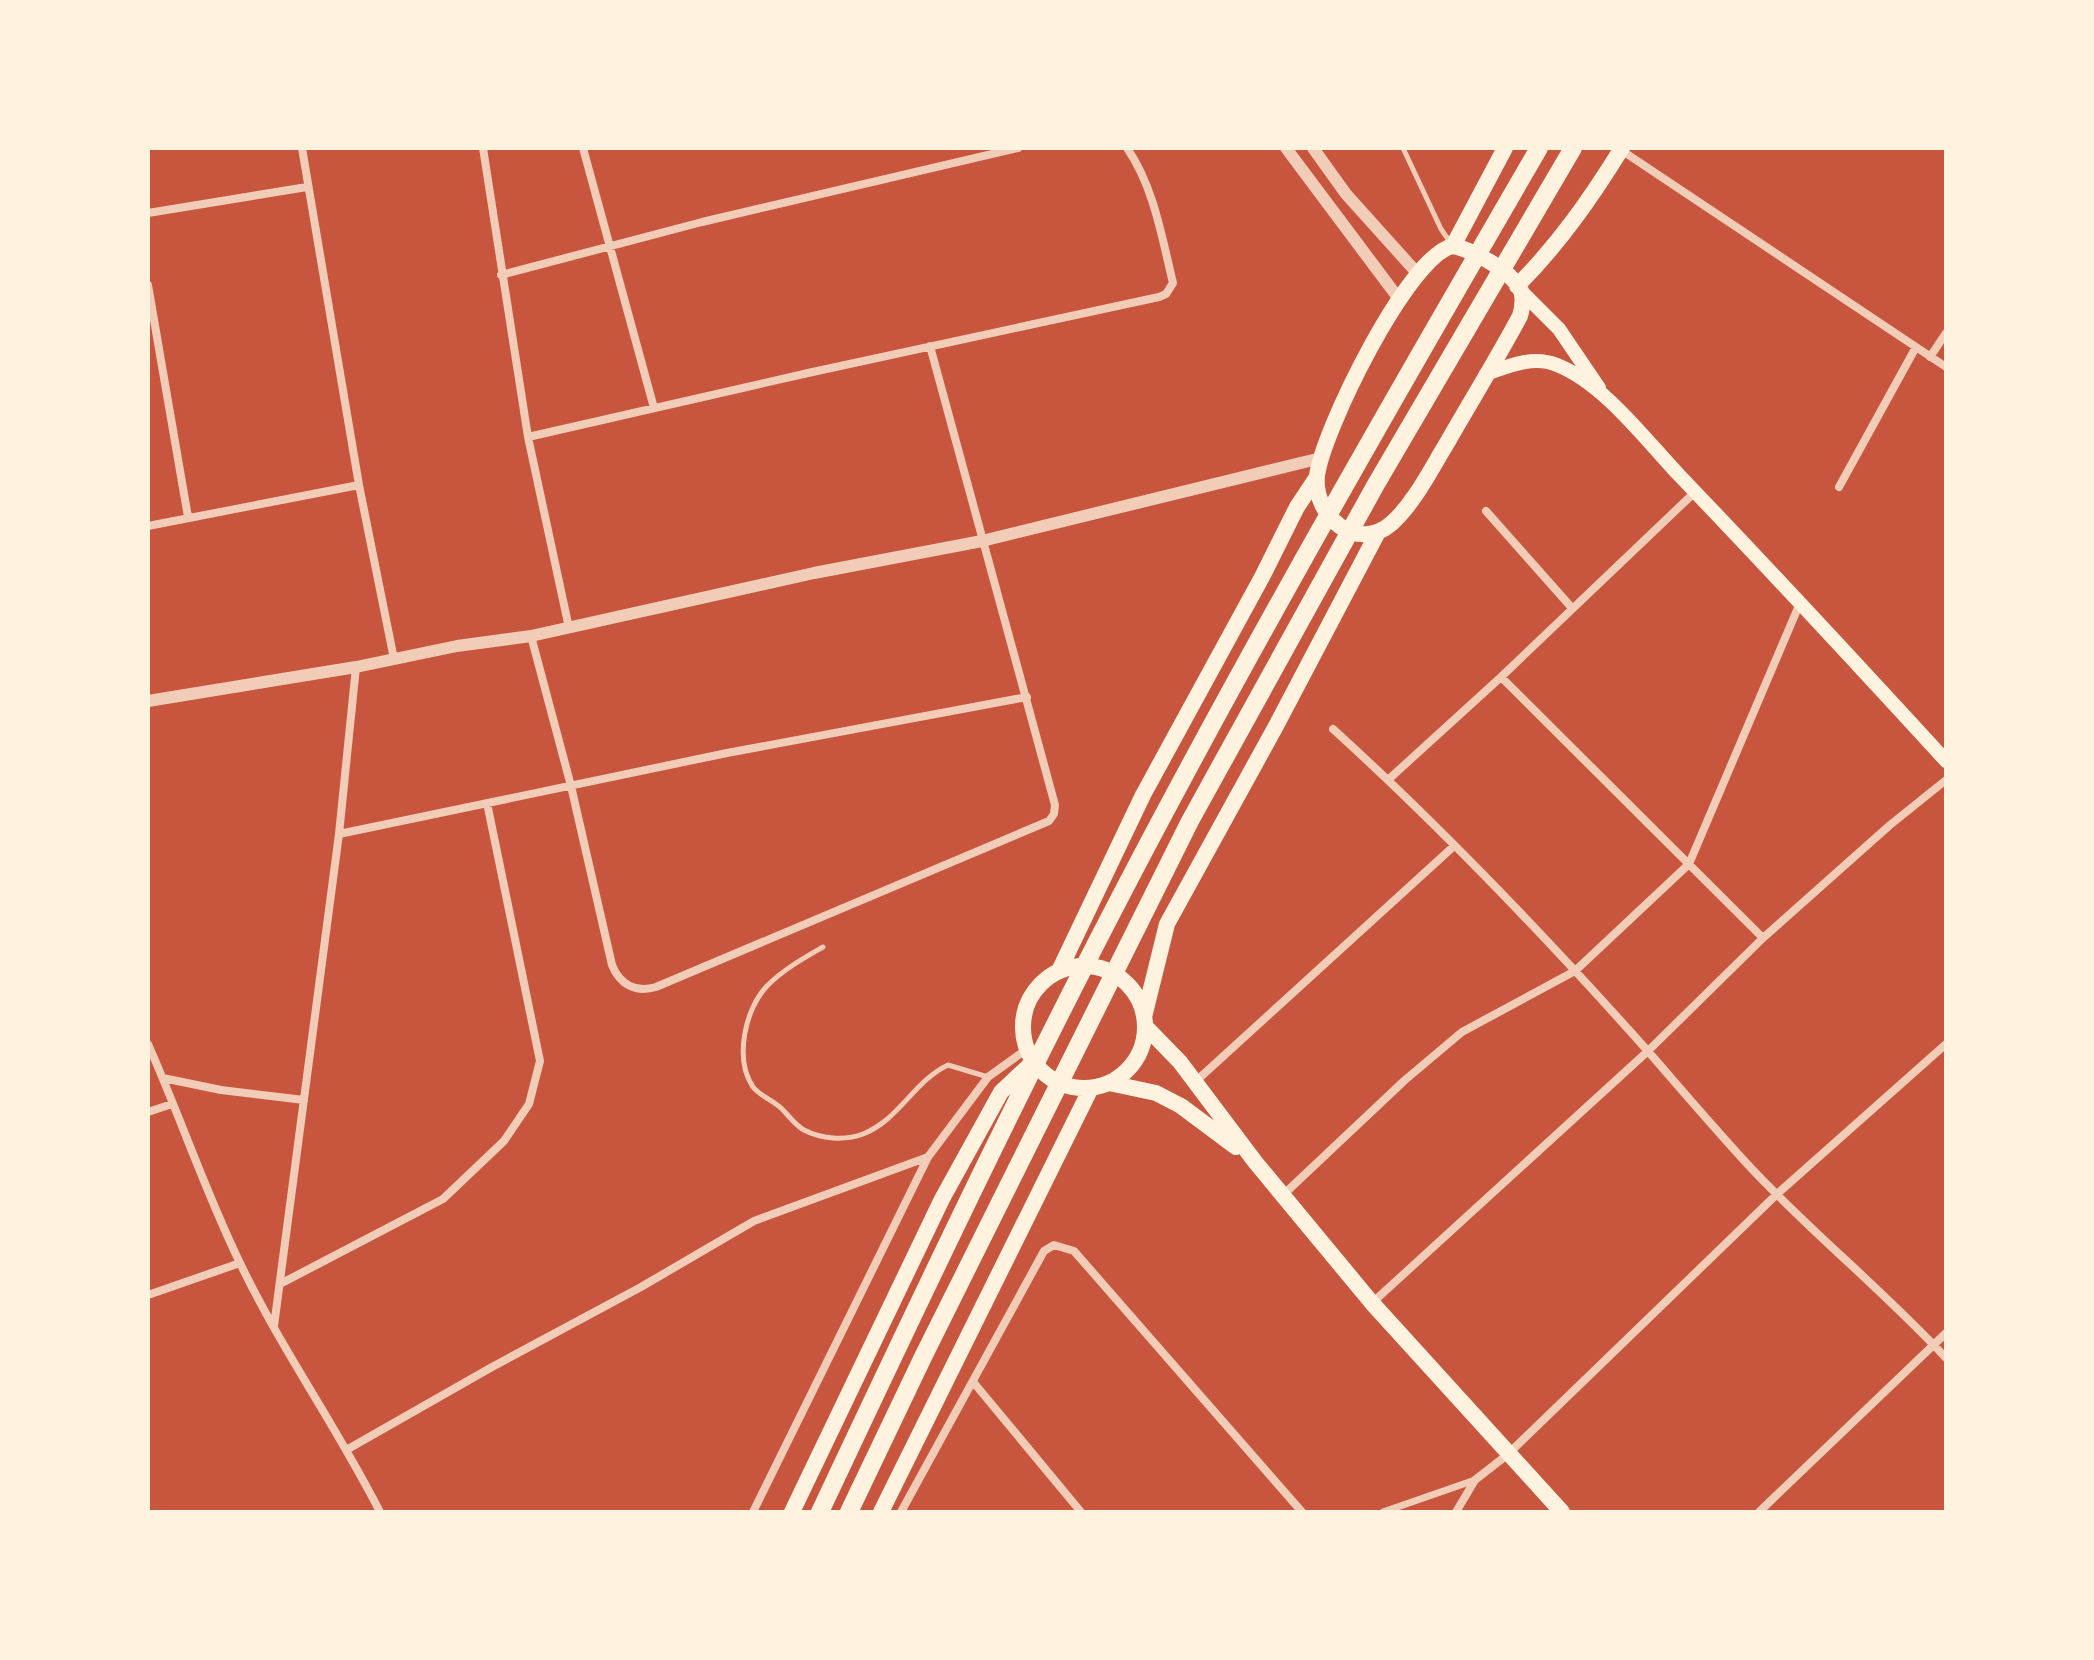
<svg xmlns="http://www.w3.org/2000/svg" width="2094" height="1660" font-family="Quicksand,sans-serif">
  <rect width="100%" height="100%" fill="#c8553d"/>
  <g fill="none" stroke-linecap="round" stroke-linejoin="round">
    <path stroke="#f1ccb7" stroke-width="5" d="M1403,148l38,81 9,13
      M823,947c-19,11 -39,22 -55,38 -23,23 -34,74 -15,102 7,9 21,14 29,22 7,7 14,17 22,21 17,9 41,11 59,4 36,-14 51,-53 85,-69l40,12"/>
    <path stroke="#f1ccb7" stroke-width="7" d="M1383,1512l92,-32"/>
    <path stroke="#f1ccb7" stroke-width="8" d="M302,148l57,337 35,174
      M483,148l45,289 41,191
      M583,148l71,260
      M1621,150l325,217
      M148,213l159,-26
      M501,275l201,-53 316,-74
      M148,285l40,232
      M1930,357l16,-24
      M528,437l280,-64 351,-76 7,-3 7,-11c-11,-45 -19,-96 -46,-135
      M1839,487l77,-140
      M1486,511l86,97
      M148,526l211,-41
      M531,636l40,150 41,179c8,20 24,28 44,22l393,-166 5,-7 1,-9 -125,-459
      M1501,677l262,261
      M1333,729c110,100 214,209 313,320 35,40 69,80 105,119 62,66 133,123 195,190
      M1389,779l112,-102 194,-185
      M339,834l388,-81 300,-56
      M148,1044c32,72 57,147 92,219 41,86 97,164 140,249
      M163,1078l58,12 83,10
      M1195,1082l259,-236
      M148,1112l24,-8
      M1283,1195l122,-115 57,-48 113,-61 114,-107 111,-261
      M280,1284l163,-85 61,-58 25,-37 11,-43 -53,-258
      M148,1295l92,-32
      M1372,1303l276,-252 115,-113 127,-113 56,-45
      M274,1326l65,-492 17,-167
      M974,1383l107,129
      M348,1449l144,-82 149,-80 113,-66 174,-64
      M753,1512l175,-355 60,-80 39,-28
      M901,1512l143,-261 10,-6 20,6 228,261
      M1456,1512l19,-32 32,-25 269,-260 170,-151
      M1759,1512l187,-179"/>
    <path stroke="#f1ccb7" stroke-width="12" d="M1286,148l113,151
      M1313,148l33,46 72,80
      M148,701l208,-34 101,-21 74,-10 283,-63 168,-32 339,-83"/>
    <path stroke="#fff3e0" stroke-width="14" d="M1521,291l38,38 40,59
      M1486,374c23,-8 47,-19 71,-9 46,18 88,74 122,110 90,94 179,190 267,286"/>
    <path stroke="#fff3e0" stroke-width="16" d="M1453,246c20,4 59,25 68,45 3,8 1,18 -1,25 -23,43 -49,85 -73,127 -16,26 -32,59 -55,80 -35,31 -79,-7 -75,-47 5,-44 92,-222 136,-230z
      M1453,246l52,-98
      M1517,286c42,-42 74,-88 105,-138
      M1023 1027a61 61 0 1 1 122 0a61 61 0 1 1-122 0Z
      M1059,971l84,-176 119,-218 35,-70 20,-30
      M1144,1017l23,-93 109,-198 102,-194
      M1145,1026l35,36 76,101 116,140 190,209
      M1109,1083l47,10 25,13 55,41
      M792,1512l150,-313 59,-107 32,-30
      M881,1512l210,-424"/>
    <path stroke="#fff3e0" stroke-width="18" d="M820,1512c111,-236 223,-472 346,-702 119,-223 246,-443 373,-662
      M849,1512l74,-155 267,-536 185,-335 198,-338"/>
  </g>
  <rect width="2094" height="1660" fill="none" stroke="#fff3e0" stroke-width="300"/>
</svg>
